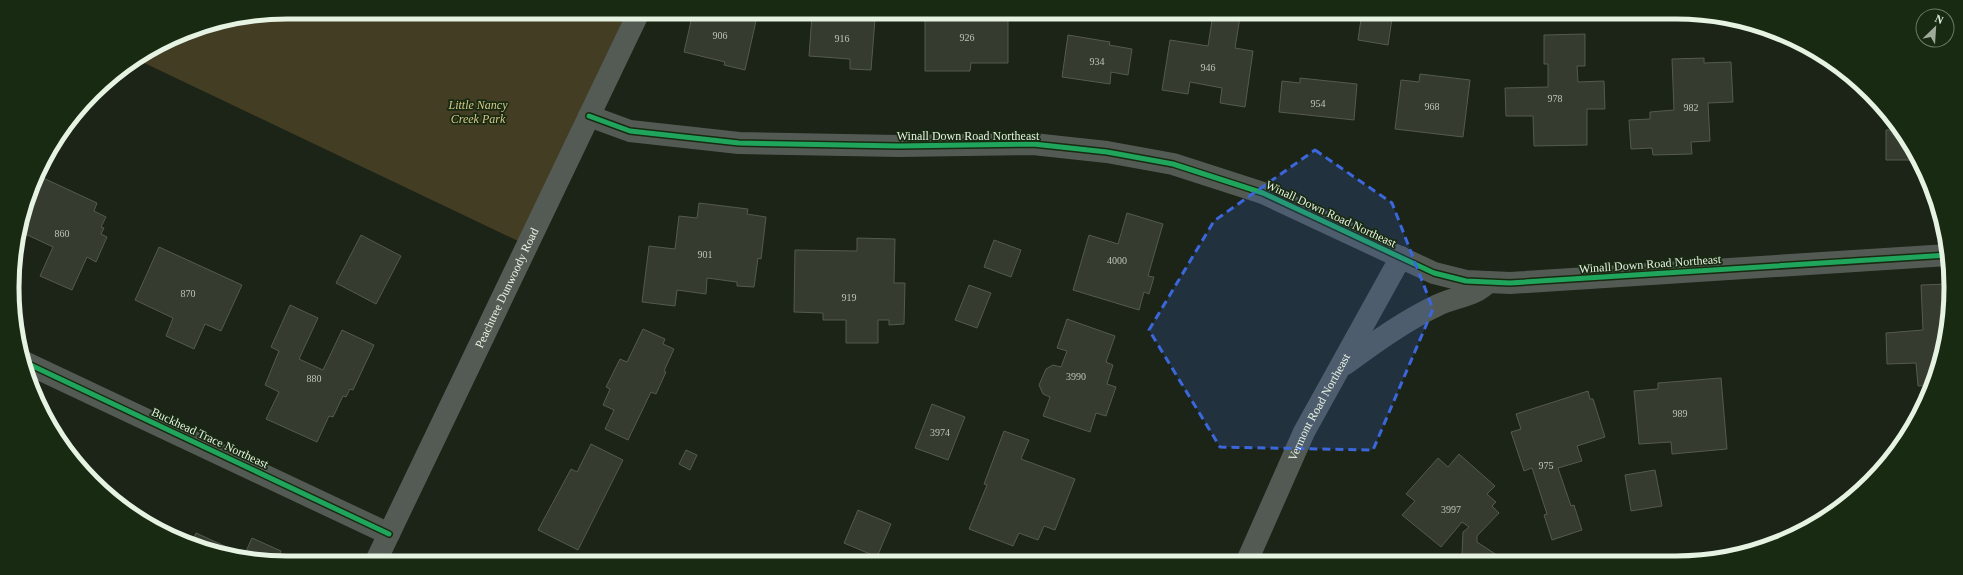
<svg xmlns="http://www.w3.org/2000/svg" width="1963" height="575" font-family="'Times New Roman',serif">
  <rect width="100%" height="100%" fill="#1b2417"/>
  <path fill="#423d23" d="M287,12h350l-113,232 -386,-184 44,-27 52,-16z"/>
  <path fill="#363b2f" stroke="#545a4d" d="M693,12h10l23,5 1,-5h31l-13,58 -21,-5 1,-3 -41,-10z
    M925,12h83v51h-37l-1,8h-45z
    M1362,12h31l-5,33 -30,-5z
    M1213,14l27,3 -5,31 18,3 -8,56 -25,-4 2,-15 -32,-6 -2,12 -26,-4 8,-50 38,6z
    M812,15l63,4 -4,51 -21,-1v-10l-41,-3z
    M1585,34v32h-8l1,16 26,-1 1,28h-18v36l-53,1 -1,-30h-27l-1,-28 43,-1v-23h-4v-29z
    M1068,35l42,7 -1,3 23,4 -4,26 -17,-3 -1,12 -48,-7z
    M1704,58v5l27,-1 2,40 -25,1 2,38 -19,1 1,12 -39,1 -1,-7 -21,1 -2,-29 21,-1v-7l24,-2 -2,-51z
    M1420,74l50,6 -7,57 -68,-8 6,-49 18,2z
    M1300,78l57,6 -3,36 -75,-8 3,-31 18,2z
    M1897,125l7,9 14,26h-32v-30h11z
    M1921,165l9,17v1h-9z
    M41,177l56,26 -3,8 12,6 -5,10 3,1 -3,6 6,3 -11,25 -9,-5 -15,33 -32,-14 13,-29 -34,-16 2,-11z
    M699,203l49,6 -1,5 19,3 -5,42 -3,-1 -4,29 -17,-1v-4l-30,-4 -1,16 -29,-4 -2,16 -33,-4 7,-56 26,3 4,-33 18,2z
    M1127,213l36,11 -15,52 6,1 -5,17 -5,-2 -5,18 -66,-20 16,-55 29,9z
    M361,235l40,21 -25,48 -40,-21z
    M857,238l38,1 -1,44h11l-1,41 -15,1v-5h-11v23h-32v-23h-23v-7l-29,-1 1,-62 62,1z
    M994,240l27,10 -10,27 -27,-10z
    M159,247l83,38 -21,46 -16,-7 -11,25 -28,-13 7,-18 -38,-18z
    M1948,284l1,21 -3,36 -17,44 -11,1 -2,-23 -29,1 -1,-31 37,-3 -2,-45z
    M969,285l22,8 -14,35 -22,-8z
    M290,305l28,13 -19,41 24,11 19,-40 32,15 -21,45 -3,-1 -4,8 -3,-1 -10,21 -4,-1 -12,26 -51,-23 13,-27 -14,-7 14,-34 -8,-4z
    M1067,319l48,17 -9,26 7,3 -6,19 9,3 -10,29 -10,-3 -6,19 -47,-16 7,-19 -7,-3 -4,-9 7,-16 7,-4 8,2 6,-16 -10,-3z
    M643,329l22,10 -2,5 11,5 -10,22 2,1 -10,22 -5,-2 -23,48 -23,-11 9,-19 -11,-5 7,-16 -4,-2 14,-28 7,3z
    M1721,378l6,71 -55,5 -1,-12 -32,2 -5,-53 24,-2v-6z
    M1588,391l2,8h3l12,38 -28,9 5,15 -24,7 13,38 3,-1 8,25 -30,10 -8,-25 3,-1 -15,-46 -8,3 -13,-39 10,-3 -5,-15z
    M932,404l33,13 -17,43 -33,-12z
    M1004,431l25,9 -8,19 54,20 -20,51 -11,-4 -6,14 -19,-7 -6,13 -44,-17 18,-44 -3,-1z
    M591,444l32,16 -45,90 -40,-20 33,-61 6,3z
    M686,450l11,5 -7,15 -11,-6z
    M1459,454l36,32 -8,8 9,8 -4,4 7,7 -22,23v6l29,19h-37l-7,-7 1,-22 6,-5 -7,-5 -21,25 -39,-32 13,-14 -9,-7 32,-36 10,9z
    M1655,470l7,36 -31,5 -6,-36z
    M858,510l33,14 -14,33 -33,-14z
    M196,533l33,15 -2,4 16,6 9,-20 29,13 -5,11 -42,-4 -43,-13z
    M843,556l16,6h-18z"/>
  <g fill="none" stroke-linecap="round" stroke-linejoin="round">
    <g stroke="#535a53" stroke-width="22">
      <path d="M589,116l41,15 109,12 160,3 134,-2 74,8 66,12 90,29 171,80 32,8 44,2 438,-28"/>
      <path d="M22,361l367,173"/>
      <path d="M1344,365c30,-22 60,-44 94,-60 16,-8 38,-9 50,-23"/>
      <path id="s1" d="M1247,561l57,-129 97,-175"/>
    </g>
    <path stroke="#545b54" stroke-width="22" id="s2" d="M375,563l264,-551"/>
    <g stroke="#182a11" stroke-width="8">
      <path id="cycleway" d="M589,116l41,15 109,12 160,3 134,-2 74,8 66,12 90,29 171,80 32,8 44,2 438,-28
        M22,361l367,173"/>
    </g>
    <use href="#cycleway" stroke="#20a55d" stroke-width="5"/>
  </g>
  <path fill="#3b67da" fill-opacity="0.2" stroke="#3b67da" stroke-width="3" stroke-dasharray="8 5" stroke-linejoin="round" d="M1315,150l77,53 41,106 -60,141 -153,-3 -71,-117 65,-109z"/>
  <g text-anchor="middle" stroke-width="3.5" stroke-linejoin="round" paint-order="stroke">
    <g font-size="10" fill="#bac4b5">
      <text x="720" y="39">906</text>
      <text x="967" y="41">926</text>
      <text x="842" y="42">916</text>
      <text x="1097" y="65">934</text>
      <text x="1208" y="71">946</text>
      <text x="1555" y="102">978</text>
      <text x="1318" y="107">954</text>
      <text x="1432" y="110">968</text>
      <text x="1691" y="111">982</text>
      <text x="62" y="237">860</text>
      <text x="705" y="258">901</text>
      <text x="1117" y="264">4000</text>
      <text x="188" y="297">870</text>
      <text x="849" y="301">919</text>
      <text x="1076" y="380">3990</text>
      <text x="314" y="382">880</text>
      <text x="1680" y="417">989</text>
      <text x="940" y="436">3974</text>
      <text x="1546" y="469">975</text>
      <text x="1451" y="513">3997</text>
    </g>
    <g font-size="12" font-style="italic" fill="#d7c689" stroke="#182a11">
      <text x="478" y="109">Little Nancy<tspan x="478" dy="14">Creek Park</tspan></text>
    </g>
    <g font-size="12" fill="#e6f2e2" stroke="#182a11">
      <text x="968" y="140">Winall Down Road Northeast</text>
      <text transform="translate(1331 214) rotate(25)" y="4">Winall Down Road Northeast</text>
      <text transform="translate(1650 264) rotate(-4)" y="4">Winall Down Road Northeast</text>
      <text dy="4" stroke="none"><textPath href="#s2" startOffset="305">Peachtree Dunwoody Road</textPath></text>
      <text dy="4" stroke="none"><textPath href="#s1" startOffset="170">Vermont Road Northeast</textPath></text>
      <text transform="translate(210 438) rotate(25)" y="4">Buckhead Trace Northeast</text>
    </g>
  </g>
  <path d="M0 0H1963V575H0ZM287 19H1676A268 268 0 0 1 1944 287V288A268 268 0 0 1 1676 556H287A268 268 0 0 1 19 288V287A268 268 0 0 1 287 19Z" fill="#182a11" fill-rule="evenodd"/>
  <path fill="none" stroke="#e6f2e2" stroke-width="5" d="M287 19H1676A268 268 0 0 1 1944 287V288A268 268 0 0 1 1676 556H287A268 268 0 0 1 19 288V287A268 268 0 0 1 287 19Z"/>
  <g transform="translate(1935 28) rotate(25)"><circle r="19" fill="#182a11" stroke="#6a7a65"/>
  <path d="M0-3L7 15L0 10L-7 15Z" fill="#9faa9b"/>
  <text y="-6" font-size="11" font-weight="bold" text-anchor="middle" fill="#e6f2e2">N</text>
  </g>
</svg>
